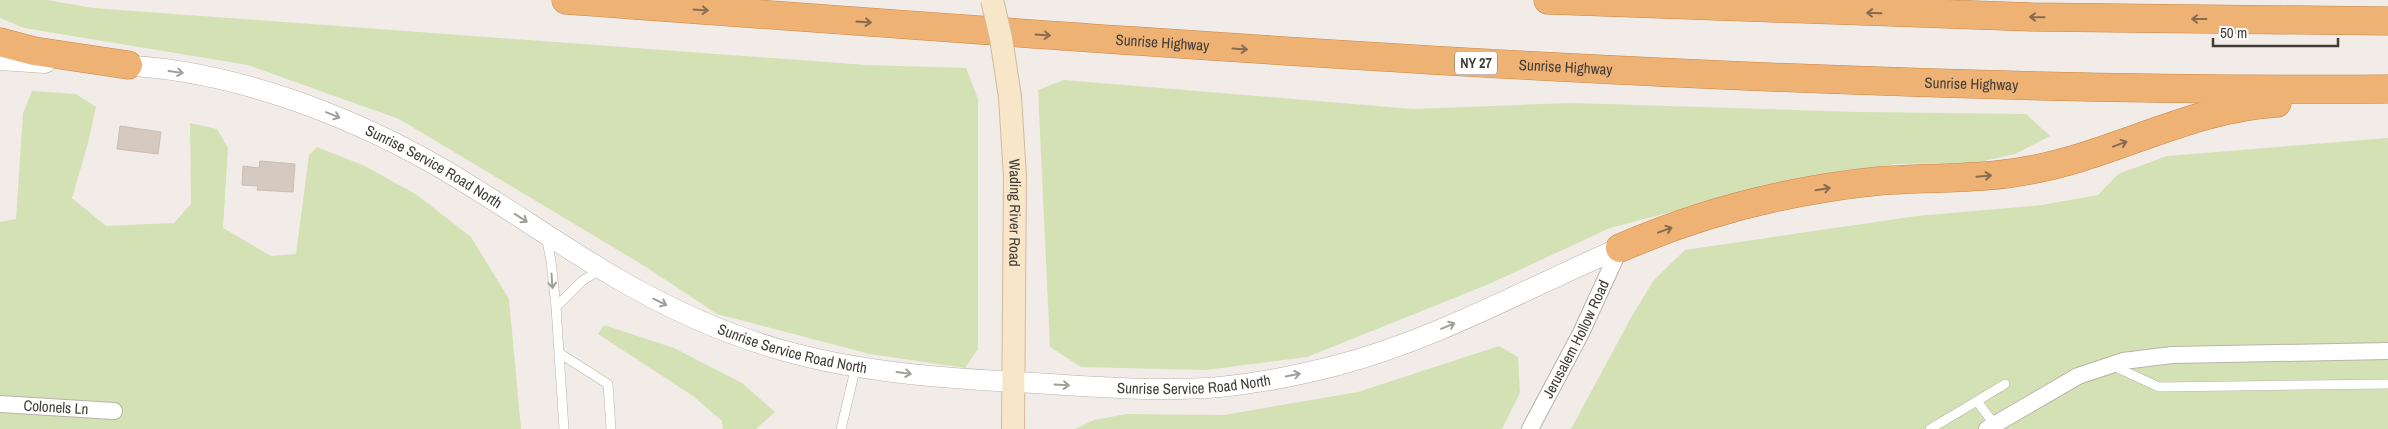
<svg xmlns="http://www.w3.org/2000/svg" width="2388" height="429" font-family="'Archivo Narrow',sans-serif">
  <rect width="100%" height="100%" fill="#f1ece7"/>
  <path fill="#d4e1b4" d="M0,0h47l46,8 773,57 100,3 12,31v250l-13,19 -95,-14 -153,-40 -71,-47 -247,-148 -151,-54 -224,-37 -24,-10z
    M1064,80l349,29 159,-6 285,9 169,2 24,22 -35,18 -40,9 -80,1 -201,42 -84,22 -121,56 -182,73 -102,13 -124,-3 -31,-20 -12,-257z
    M32,91l44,3 20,13 -8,36 -16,55 34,28 68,-3 17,-19 -1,-81 27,6 11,19 -5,80 48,28 25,-2 13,-99 8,-8 48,19 52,29 54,42 38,62 12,130h-521v-207l16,-3 7,-106z
    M2388,138v291h-817l62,-115 21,-34 31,-30 232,-34 125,-11 56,-10 20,-21 49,-18z
    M604,325l70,23 68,35 33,29 -19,17h-33l-1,-8 -29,-25 -95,-62z
    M1499,346l19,11 2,36 -18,36h-427l19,-9 32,-6 98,1 134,-23z"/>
  <path fill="#d5c9c0" stroke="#cbbdb1" d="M120,126l41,6 -3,22 -41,-5z
    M260,161l35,3 -2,28 -36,-2 1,-4 -16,-1 1,-19 16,2z"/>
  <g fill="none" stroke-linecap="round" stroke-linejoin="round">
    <g stroke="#bcb2aa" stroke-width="10">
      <path id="service" d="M546,236l5,25 5,46 26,-26 19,-12
        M556,307l8,122
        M559,353l49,31 3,45
        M2111,365l48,22 229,-3
        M1977,401l28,-17
        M841,429l15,-63
        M1930,429l47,-28 17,23"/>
    </g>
    <g stroke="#bcb2aa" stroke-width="18">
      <g id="minor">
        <path id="s1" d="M0,404l114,7"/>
        <path id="s2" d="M1530,429l51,-96 39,-85"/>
        <path d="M1987,429l91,-53 45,-15 49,-6 216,-4"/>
      </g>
    </g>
    <g stroke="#bcb2aa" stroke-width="21">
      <g id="tertiary">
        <path d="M0,60l45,3"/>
        <path id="s3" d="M114,65c110,3 226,46 320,99 63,36 122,79 184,115 55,32 116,59 178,75 78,20 159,25 239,29 61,4 123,9 185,4 40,-4 80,-12 118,-22 99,-26 189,-77 282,-117"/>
      </g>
    </g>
    <g stroke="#cfba9d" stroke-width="24">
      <g id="secondary">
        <path id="s4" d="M1010,97l5,80 -2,252"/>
      </g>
    </g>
    <g stroke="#cc8546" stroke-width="29">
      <g id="motorway">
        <path id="s5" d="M566,0c606,44 1213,93 1822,89"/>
        <path d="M1548,0l484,17 356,4"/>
        <path d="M0,42l34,9 94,14"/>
        <path d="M1620,248c82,-36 170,-58 259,-67 50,-4 101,-1 151,-11 84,-15 160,-62 247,-67"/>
      </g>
    </g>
    <use href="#service" stroke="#fff" stroke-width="9"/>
    <use href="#minor" stroke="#fff" stroke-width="16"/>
    <use href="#tertiary" stroke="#fff" stroke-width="20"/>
    <use href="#secondary" stroke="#f8e6c9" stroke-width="22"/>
    <use href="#motorway" stroke="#eeb275" stroke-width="28"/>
    <g stroke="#cfba9d" stroke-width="24" stroke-linecap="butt">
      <path id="secondary-bridge" d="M992,0l9,38 9,59"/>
    </g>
    <use href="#secondary-bridge" stroke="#f8e6c9" stroke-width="22"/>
  </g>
  <defs><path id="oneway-shaft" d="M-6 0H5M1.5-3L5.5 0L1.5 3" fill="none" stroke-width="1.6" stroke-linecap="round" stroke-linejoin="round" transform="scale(1.25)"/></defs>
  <g stroke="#876b4f">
    <use href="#oneway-shaft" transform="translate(701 10) rotate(4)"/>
    <use href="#oneway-shaft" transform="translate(1874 13) rotate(-178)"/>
    <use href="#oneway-shaft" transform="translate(2037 17) rotate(-179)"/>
    <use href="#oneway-shaft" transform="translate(2199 19) rotate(-180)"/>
    <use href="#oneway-shaft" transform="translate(864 22) rotate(4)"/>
    <use href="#oneway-shaft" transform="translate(1043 35) rotate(4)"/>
    <use href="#oneway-shaft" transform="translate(1240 49) rotate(4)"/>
    <use href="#oneway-shaft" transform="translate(2120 144) rotate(-20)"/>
    <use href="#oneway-shaft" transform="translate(1984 176) rotate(-5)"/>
    <use href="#oneway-shaft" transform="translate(1823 189) rotate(-9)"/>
    <use href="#oneway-shaft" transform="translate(1665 230) rotate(-20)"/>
  </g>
  <g stroke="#a19e9a">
    <use href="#oneway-shaft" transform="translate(176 72) rotate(8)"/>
    <use href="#oneway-shaft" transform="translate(333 115) rotate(22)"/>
    <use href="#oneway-shaft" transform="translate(521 218) rotate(33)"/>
    <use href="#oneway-shaft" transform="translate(552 281) rotate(86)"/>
    <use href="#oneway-shaft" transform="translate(660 302) rotate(26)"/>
    <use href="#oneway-shaft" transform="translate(1448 326) rotate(-23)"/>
    <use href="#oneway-shaft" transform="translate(904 373) rotate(8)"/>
    <use href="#oneway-shaft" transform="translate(1293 375) rotate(-11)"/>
    <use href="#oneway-shaft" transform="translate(1062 385) rotate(3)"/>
  </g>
  <g text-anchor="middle" stroke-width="5" stroke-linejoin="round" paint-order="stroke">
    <rect fill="#fff" stroke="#7b7672" stroke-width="1" x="1455" y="51.5" width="42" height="23" rx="4"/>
    <g font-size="14" font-weight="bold" fill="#433c36">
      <text x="1476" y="68">NY 27</text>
    </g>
    <g font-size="15" fill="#433c36" stroke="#fff">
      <text dy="5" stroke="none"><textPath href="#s5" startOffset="598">Sunrise Highway</textPath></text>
      <text dy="5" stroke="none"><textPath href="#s5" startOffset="1002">Sunrise Highway</textPath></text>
      <text dy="5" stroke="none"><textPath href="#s5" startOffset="1408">Sunrise Highway</textPath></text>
      <text dy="5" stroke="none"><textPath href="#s3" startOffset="339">Sunrise Service Road North</textPath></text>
      <text dy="5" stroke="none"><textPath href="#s4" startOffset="116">Wading River Road</textPath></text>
      <text dy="5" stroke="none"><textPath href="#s2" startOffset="101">Jerusalem Hollow Road</textPath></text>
      <text dy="5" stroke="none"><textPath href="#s3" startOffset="744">Sunrise Service Road North</textPath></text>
      <text dy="5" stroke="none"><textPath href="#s3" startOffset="1149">Sunrise Service Road North</textPath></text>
      <text dy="5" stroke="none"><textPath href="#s1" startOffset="56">Colonels Ln</textPath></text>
    </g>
  </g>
  <path d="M2213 38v8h125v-8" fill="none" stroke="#433c36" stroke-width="2.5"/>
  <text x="2220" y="38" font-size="15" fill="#433c36" stroke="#ffffff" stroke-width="4" paint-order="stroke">50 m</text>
</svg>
